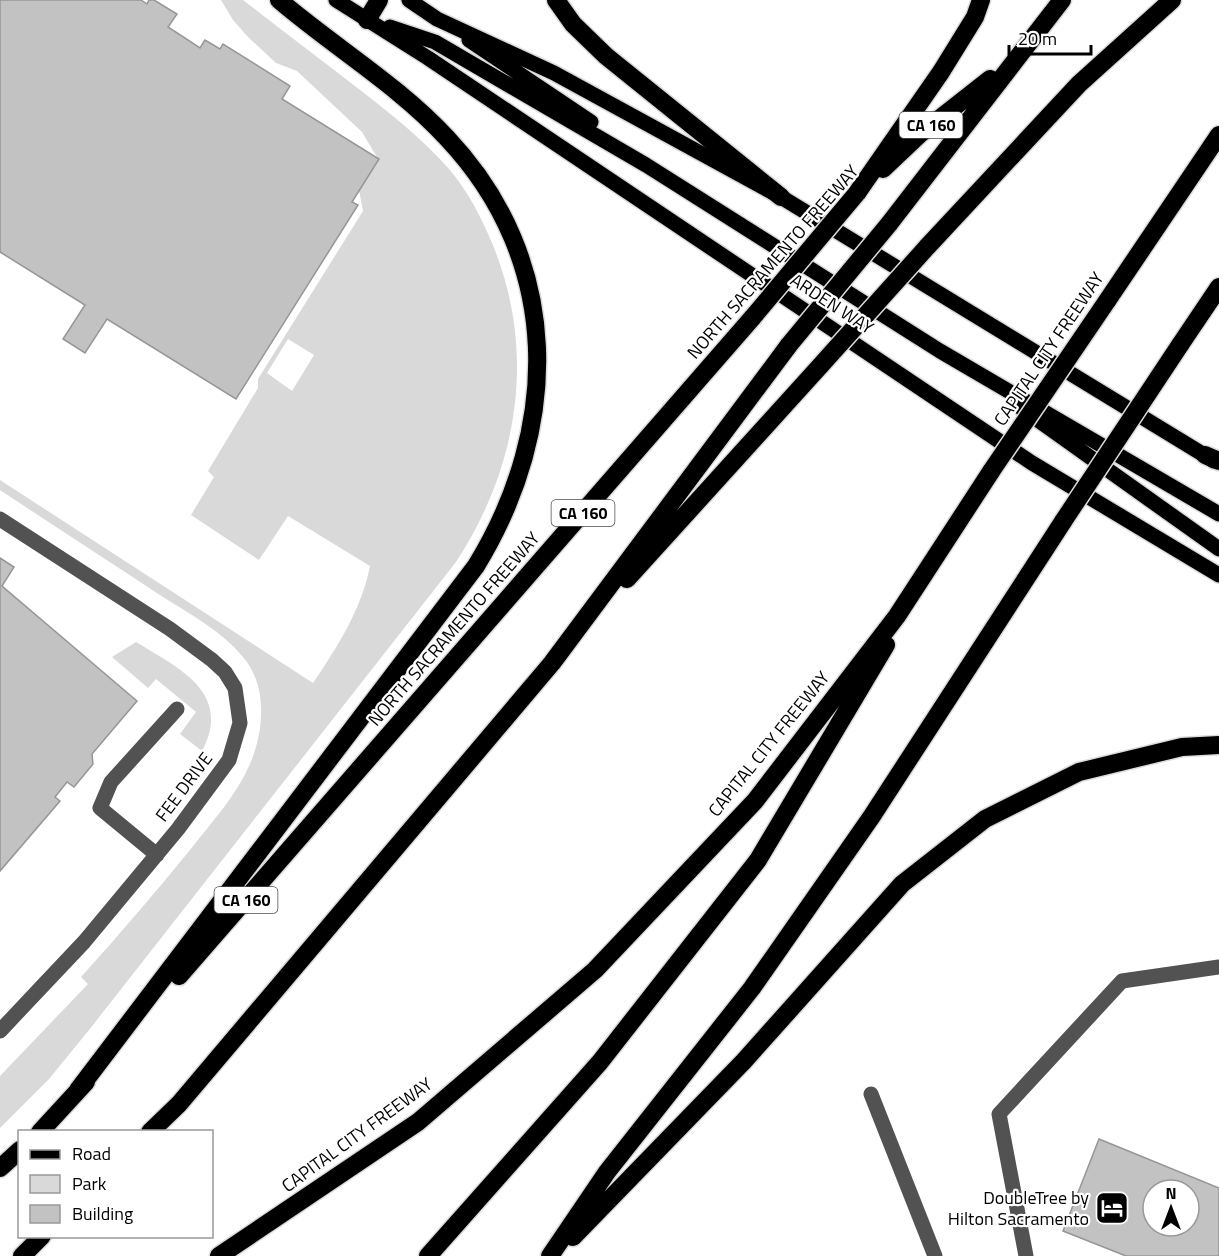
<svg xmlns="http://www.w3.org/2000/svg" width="1219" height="1256" font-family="'Titillium Web',sans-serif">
  <rect width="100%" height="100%" fill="#fff"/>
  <path fill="#d9d9d9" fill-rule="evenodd" d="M221,0h22c36,28 72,55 108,83 35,27 69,53 98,86 19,22 32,48 43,74 45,108 27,223 -36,319l-367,468 -40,49 -49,49v-52l88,-92 -7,-7c37,-41 74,-84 109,-127 21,-27 46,-54 60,-86 14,-33 18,-78 -7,-107 -20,-25 -53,-43 -80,-60 -54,-36 -109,-71 -163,-107v-10l313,203c24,-35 49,-75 57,-117l-82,-50 -29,44 -68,-45 23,-38 -6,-6 50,-83v-9l105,-168 -4,-21 19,-31 -16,-27 -65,-61 -21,-8 -28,-26 -15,-17zM288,339l26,16 -22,36 -25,-18z
    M136,642c42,26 97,50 66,109l-22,-17 16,-22 -40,-33 -8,9 -36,-31z"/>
  <path fill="#c2c2c2" stroke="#969696" stroke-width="1.5" fill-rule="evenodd" d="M0,0h141l6,4 2,-4h5l23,14 -9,13 32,21 5,-8 15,9 3,-5 67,42 -8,13 97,60 -27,43 6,3 -122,194 -129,-80 -22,34 -22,-14 22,-34 -85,-53z
    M0,558l14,9 -12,19 135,115 -45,53 1,10 -19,23 -7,-5 -12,15 5,4 -60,70z
    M1099,1139l120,49v68h-93l-63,-25zM1153,1190h36v36h-36z"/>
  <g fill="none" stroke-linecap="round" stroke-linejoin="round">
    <g stroke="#dbdbdb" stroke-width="18">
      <path id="major" d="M336,0l92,58 604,405 187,112
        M409,0l28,19 117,54 227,124 433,264
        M390,27l45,15 211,123 294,186 279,163
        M469,40l122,82
        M1021,408l198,141"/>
    </g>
    <g stroke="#dbdbdb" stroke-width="21">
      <path id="highway" d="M556,0l17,24 33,32 175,141
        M367,20l12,-20
        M883,169l37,-35 70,-55
        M857,193l84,-121 34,-55 6,-17
        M889,224l173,-224
        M927,247l152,-163 93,-84
        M1107,301l112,-166
        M1180,345l39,-58
        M1205,455l14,6
        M627,579l194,-214
        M179,976l574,-659
        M78,1090l398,-524c85,-139 87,-305 -29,-428 -49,-53 -113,-91 -168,-138
        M40,1132l46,-50
        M150,1132l29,-28 373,-441 237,-318
        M0,1168l20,-18
        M573,1237l171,-176 158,-177 83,-65 94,-47 103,-25 37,-2
        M22,1256l20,-20
        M219,1256l199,-134 177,-152 160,-169 142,-185 95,-146
        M428,1256l172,-194 158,-202 128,-215
        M550,1256l57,-84 145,-184 120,-172 192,-296"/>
    </g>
    <path stroke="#525252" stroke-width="15" d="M0,519l170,110 42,31 13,12 10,16 5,35 -11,37 -51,69 -94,113 -84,89
      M157,855l-57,-47 11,-26 66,-73
      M871,1094l64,162
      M1026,1256l-27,-142 123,-133 97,-14"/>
    <use href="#major" stroke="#000" stroke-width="15"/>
    <use href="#highway" stroke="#000" stroke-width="18"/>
    <g stroke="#dbdbdb" stroke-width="21" stroke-linecap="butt">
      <path id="highway-bridge" d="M753,317l104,-124
        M789,345l100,-121
        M821,365l106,-118
        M992,470l115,-169
        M1064,520l116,-175"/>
    </g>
    <use href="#highway-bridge" stroke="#000" stroke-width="18"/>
  </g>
  <defs>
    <g id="hotel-square" transform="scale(1.725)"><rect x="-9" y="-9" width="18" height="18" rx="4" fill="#000" stroke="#fff"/><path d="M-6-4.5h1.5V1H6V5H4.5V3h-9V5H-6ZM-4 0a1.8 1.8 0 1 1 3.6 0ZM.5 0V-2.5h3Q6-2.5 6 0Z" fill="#fff"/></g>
  </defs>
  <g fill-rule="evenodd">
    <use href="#hotel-square" x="1112" y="1208"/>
  </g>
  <g text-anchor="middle" stroke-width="4.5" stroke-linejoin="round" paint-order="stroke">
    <g fill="#fff" stroke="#4c4c4c" stroke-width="1.5">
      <rect x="899.5" y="112" width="63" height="26" rx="4.5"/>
      <rect x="551.5" y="500" width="63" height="26" rx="4.5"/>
      <rect x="214.5" y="887" width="63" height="26" rx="4.5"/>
    </g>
    <g font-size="16" font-weight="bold" fill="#000">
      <text x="931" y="131">CA 160</text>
      <text x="583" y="519">CA 160</text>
      <text x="246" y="906">CA 160</text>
    </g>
    <g font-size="18" fill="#000" stroke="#fff">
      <text transform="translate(773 262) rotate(-49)" y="6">NORTH SACRAMENTO FREEWAY</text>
      <text transform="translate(832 304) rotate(33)" y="6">ARDEN WAY</text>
      <text transform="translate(1049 349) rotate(-56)" y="6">CAPITAL CITY FREEWAY</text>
      <text transform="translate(454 629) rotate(-49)" y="6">NORTH SACRAMENTO FREEWAY</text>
      <text transform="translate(769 744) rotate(-51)" y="6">CAPITAL CITY FREEWAY</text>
      <text transform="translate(184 787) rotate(-53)" y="6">FEE DRIVE</text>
      <text transform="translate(357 1135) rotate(-36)" y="6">CAPITAL CITY FREEWAY</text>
    </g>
    <g font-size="18" fill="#000" stroke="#fff" text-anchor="end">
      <text x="1089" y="1204">DoubleTree by<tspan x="1089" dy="21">Hilton Sacramento</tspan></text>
    </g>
  </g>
  <rect x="18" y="1130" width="195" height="108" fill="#ffffff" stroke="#999999" stroke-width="1.5"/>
  <rect x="30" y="1150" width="30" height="9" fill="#000000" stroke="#999999" stroke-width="1.5"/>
  <text x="72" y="1160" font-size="18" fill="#000000">Road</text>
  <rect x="30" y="1175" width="30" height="18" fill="#d9d9d9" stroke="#999999" stroke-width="1.5"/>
  <text x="72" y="1190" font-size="18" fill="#000000">Park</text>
  <rect x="30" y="1205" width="30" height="18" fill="#c2c2c2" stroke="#999999" stroke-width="1.5"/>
  <text x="72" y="1220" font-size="18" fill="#000000">Building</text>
  <g transform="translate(1171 1208)"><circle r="28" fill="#ffffff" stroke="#999999" stroke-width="1.5"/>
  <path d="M0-4.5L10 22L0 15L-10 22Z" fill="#000000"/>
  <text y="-9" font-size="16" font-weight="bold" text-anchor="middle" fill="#000000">N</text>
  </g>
  <path d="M1009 45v9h82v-9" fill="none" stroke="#000000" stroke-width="3"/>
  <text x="1018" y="45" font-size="18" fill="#000000" stroke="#ffffff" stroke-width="4.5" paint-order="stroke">20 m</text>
</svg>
